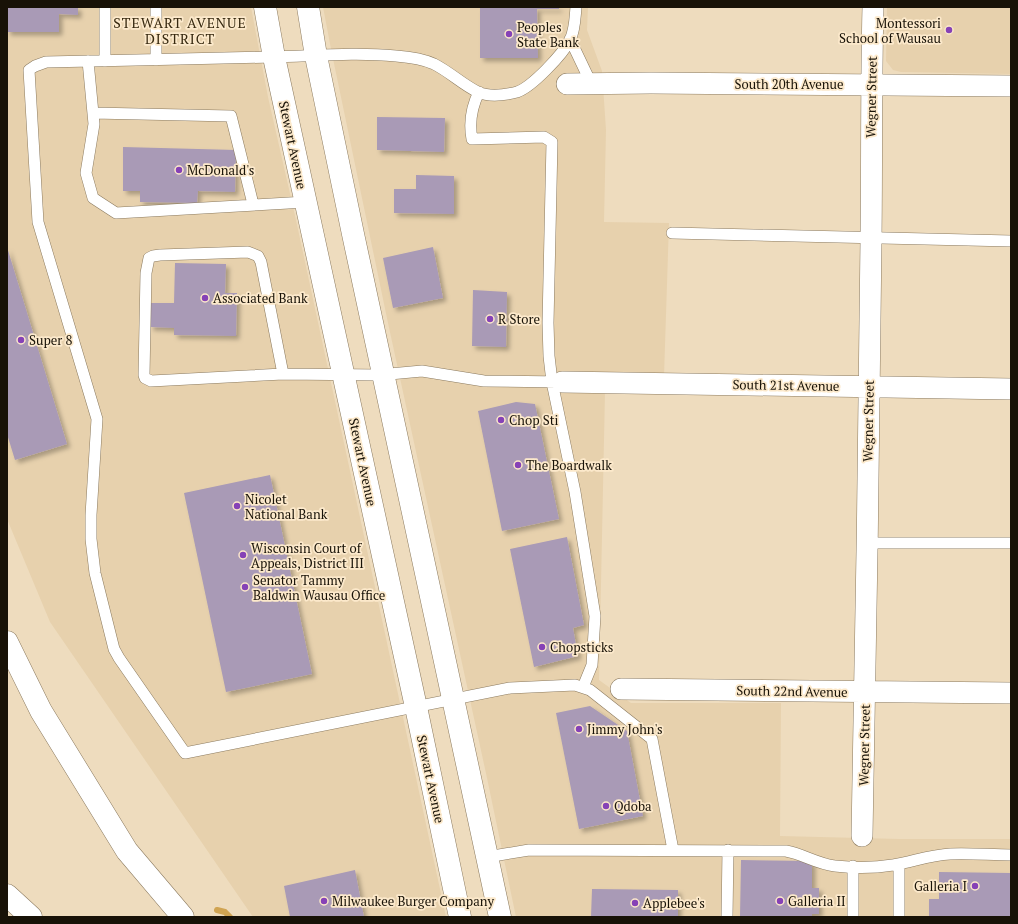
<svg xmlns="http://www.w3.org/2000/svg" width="1018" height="924" font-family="'PT Serif',serif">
  <defs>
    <filter id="shadow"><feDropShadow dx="3.5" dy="3.5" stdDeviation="2" flood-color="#0004"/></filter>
  </defs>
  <rect width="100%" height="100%" fill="#eedcbe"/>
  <path fill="#e7d1ad" d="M7,7h244l17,90 28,123 150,697h-193l-203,-295 -43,-103z
    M323,7h265l-1,23 15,41 4,59 -2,92 65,1 -5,153 -59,16 -6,288 32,23h150l-1,133 120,3h111v78h-495l-29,-139 -99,-455 -57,-274z
    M887,7h124v67l-110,-2 -8,-2 -7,-9z"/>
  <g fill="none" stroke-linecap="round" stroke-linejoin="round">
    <path stroke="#d0a452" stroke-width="6" d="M217,910l8,2 5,5"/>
  </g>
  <path fill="#a99ab6" filter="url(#shadow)" d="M7,7h71v8l-19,-1v18h-52z
    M480,7h79v2h-22l1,49h-58z
    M377,117l68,1 -1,34 -67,-2z
    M123,147l113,3 -1,42 -37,-1 -1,12 -57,-1v-11h-17z
    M416,175l38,1v38l-60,-1v-24h22z
    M7,247l60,197 -52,16 -8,-26z
    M433,247l10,51 -50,10 -10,-50z
    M175,263l51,1 -1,29h12l-1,43 -62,-1v-7l-24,-1v-24h24z
    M473,290l34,2 -1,55 -34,-1z
    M516,402l19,2 24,115 -57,12 -24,-120z
    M270,475l42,199 -86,18 -42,-199z
    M567,537l17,88 -11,3 5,28 -44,11 -24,-118z
    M590,706l37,25 16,85 -64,13 -23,-116z
    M741,860l71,1v27h7v26h-7v3h-72z
    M355,870l9,47h-74l-6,-31z
    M939,872l72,1v44h-82v-18h10z
    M592,889l86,1v27h-87z"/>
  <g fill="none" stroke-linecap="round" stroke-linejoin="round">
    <g stroke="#8b7a5f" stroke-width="12">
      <path id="service" d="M105,7v54
        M156,7v53
        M576,7c-1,11 -1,23 -6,33 -7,14 -38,47 -53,52 -12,3 -28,5 -39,0 -15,-7 -28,-20 -44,-28 -11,-5 -25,-7 -38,-8 -41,-4 -82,0 -124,1 -75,2 -151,3 -226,5l-11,4 -6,4 9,152 59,197 -6,96v24l4,34 19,76 5,9 66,95 325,-65 65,-3 15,5 62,49 21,111
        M570,39l21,44
        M88,61l6,63 -8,49 7,25 23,15 190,-11
        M479,92c-7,14 -10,31 -7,47l72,-2 8,5 -4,181 1,33 3,26 23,110 20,124 -3,49 -9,22
        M93,113l138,3 22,88
        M672,233l339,8
        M283,374l-22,-112 -3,-6 -10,-4 -88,3 -7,1 -4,2 -3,15 -2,102 1,3 6,3 132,-7 96,1 43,-4 62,10 78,1
        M867,543h144
        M487,857l42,-7 257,1c17,3 31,13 49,15 18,2 40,2 58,-1 19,-3 37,-10 57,-11 20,-1 41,1 61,1
        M899,864v53
        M727,917l1,-67
        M853,917v-51"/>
    </g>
    <g stroke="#8b7a5f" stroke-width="22">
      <path id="minor" d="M567,84l84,-1 360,3
        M562,382l449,7
        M621,689l390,4
        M862,836c4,-199 7,-397 9,-596 1,-78 0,-155 2,-233"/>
    </g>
    <g stroke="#8b7a5f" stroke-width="23">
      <path id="tertiary" d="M265,7l9,50 142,650 44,210
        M308,7l8,49 37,178 147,683"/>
    </g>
    <g stroke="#8b7a5f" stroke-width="23">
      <path id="motorway" d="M7,642l34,69 86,140 56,66
        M7,895l24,22"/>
    </g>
    <use href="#service" stroke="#fff" stroke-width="11"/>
    <use href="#minor" stroke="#fff" stroke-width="21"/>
    <use href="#tertiary" stroke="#fff" stroke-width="22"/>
    <use href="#motorway" stroke="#fff" stroke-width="22"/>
  </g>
  <g fill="#8642b6" stroke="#fce9cb" stroke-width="1.5">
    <circle cx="949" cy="30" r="4"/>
    <circle cx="509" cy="34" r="4"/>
    <circle cx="179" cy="170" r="4"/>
    <circle cx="205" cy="298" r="4"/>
    <circle cx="490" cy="319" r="4"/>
    <circle cx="21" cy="340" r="4"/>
    <circle cx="501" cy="420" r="4"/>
    <circle cx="518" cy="465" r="4"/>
    <circle cx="237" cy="506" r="4"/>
    <circle cx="243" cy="555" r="4"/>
    <circle cx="245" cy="587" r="4"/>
    <circle cx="542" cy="647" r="4"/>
    <circle cx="579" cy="729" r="4"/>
    <circle cx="606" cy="806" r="4"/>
    <circle cx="975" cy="886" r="4"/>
    <circle cx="324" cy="901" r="4"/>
    <circle cx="780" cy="901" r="4"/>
    <circle cx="635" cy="903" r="4"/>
  </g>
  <g text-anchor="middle" stroke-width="3.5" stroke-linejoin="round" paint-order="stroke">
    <g font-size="13" fill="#181207" stroke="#fce9cb" text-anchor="start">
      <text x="941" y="28" text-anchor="end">Montessori<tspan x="941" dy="15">School of Wausau</tspan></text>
      <text x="517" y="32">Peoples<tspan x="517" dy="15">State Bank</tspan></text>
      <text x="187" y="175">McDonald's</text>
      <text x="213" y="303">Associated Bank</text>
      <text x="498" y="324">R Store</text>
      <text x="29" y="345">Super 8</text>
      <text x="509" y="425">Chop Sti</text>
      <text x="526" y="470">The Boardwalk</text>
      <text x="245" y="504">Nicolet<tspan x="245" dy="15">National Bank</tspan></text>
      <text x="251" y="553">Wisconsin Court of<tspan x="251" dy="15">Appeals, District III</tspan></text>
      <text x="253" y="585">Senator Tammy<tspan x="253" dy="15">Baldwin Wausau Office</tspan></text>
      <text x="550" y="652">Chopsticks</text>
      <text x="587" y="734">Jimmy John's</text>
      <text x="614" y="811">Qdoba</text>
      <text x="967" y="891" text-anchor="end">Galleria I</text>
      <text x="332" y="906">Milwaukee Burger Company</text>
      <text x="788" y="906">Galleria II</text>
      <text x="643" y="908">Applebee's</text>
    </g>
    <g font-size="13" fill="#181207" stroke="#fce9cb">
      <text x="789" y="89">South 20th Avenue</text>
      <text transform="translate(871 97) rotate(-89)" y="5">Wegner Street</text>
      <text transform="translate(293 145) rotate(78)" y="5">Stewart Avenue</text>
      <text transform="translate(786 385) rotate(1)" y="5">South 21st Avenue</text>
      <text transform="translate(868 421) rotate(-89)" y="5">Wegner Street</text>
      <text transform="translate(363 462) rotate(78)" y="5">Stewart Avenue</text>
      <text transform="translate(792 691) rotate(1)" y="5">South 22nd Avenue</text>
      <text transform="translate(864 745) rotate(-89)" y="5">Wegner Street</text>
      <text transform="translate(431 779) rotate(78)" y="5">Stewart Avenue</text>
    </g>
    <g font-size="14" letter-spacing="1" fill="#372910" stroke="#fce9cb">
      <text x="180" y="28">STEWART AVENUE<tspan x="180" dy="16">DISTRICT</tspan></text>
    </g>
  </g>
  <rect width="1018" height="924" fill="none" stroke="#181207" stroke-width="16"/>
</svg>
